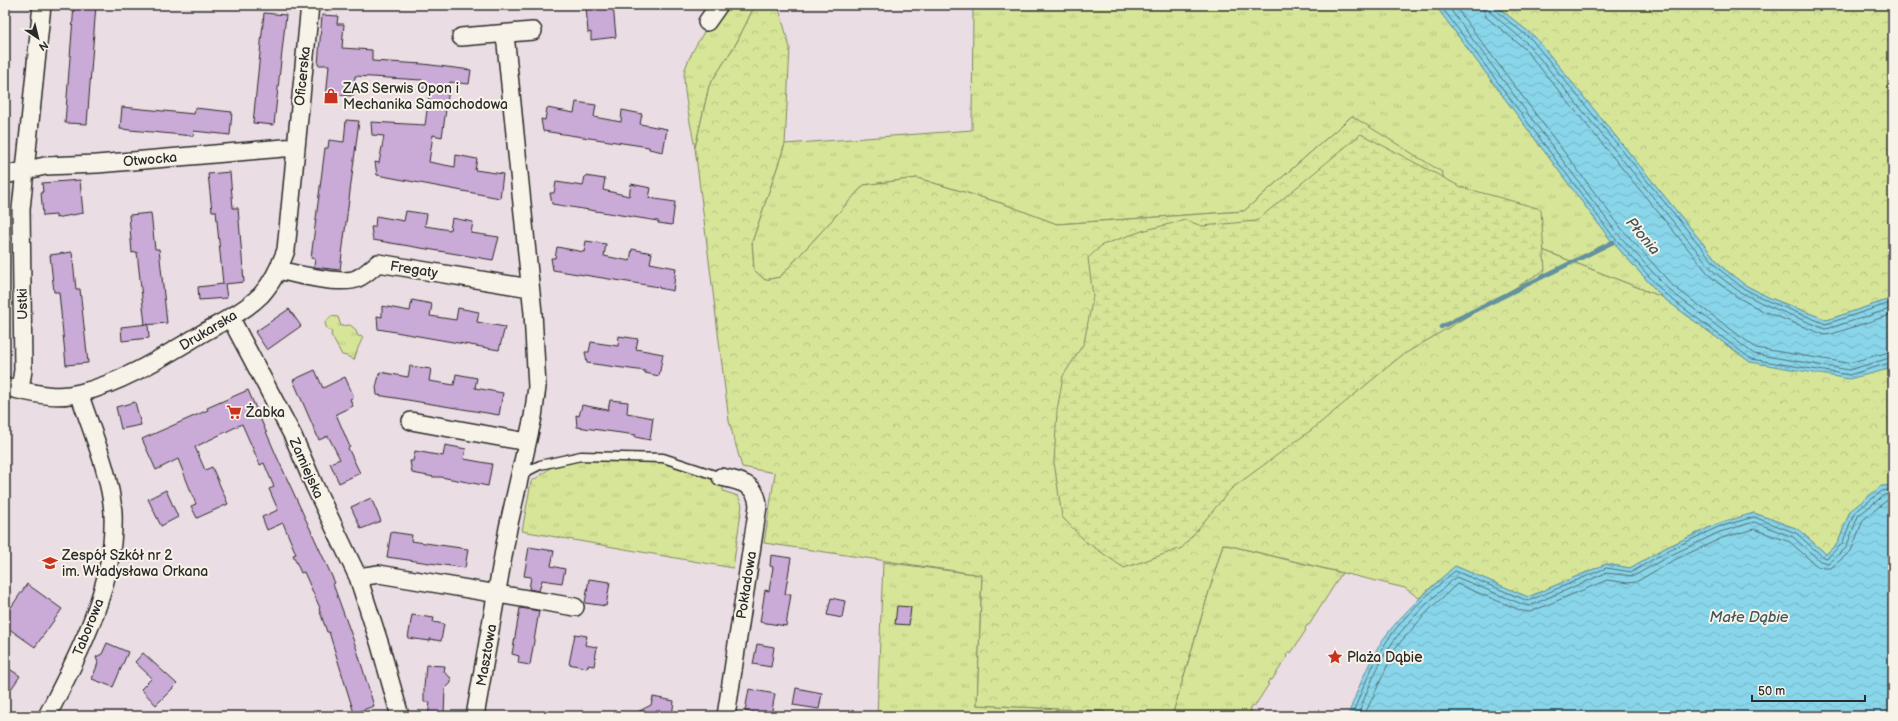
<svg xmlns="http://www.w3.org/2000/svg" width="1898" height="721" font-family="'Balsamiq Sans',sans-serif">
  <defs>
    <pattern id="grass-tufts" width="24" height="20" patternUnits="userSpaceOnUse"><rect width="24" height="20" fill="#d6e598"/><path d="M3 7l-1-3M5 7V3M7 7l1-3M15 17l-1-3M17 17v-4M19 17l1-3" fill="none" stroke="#b8c583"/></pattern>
    <pattern id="forest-crowns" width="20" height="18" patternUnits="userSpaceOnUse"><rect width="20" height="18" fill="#d6e598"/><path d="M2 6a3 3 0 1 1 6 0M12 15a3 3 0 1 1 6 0" fill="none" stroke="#b8c583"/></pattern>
    <pattern id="wetland-marsh" width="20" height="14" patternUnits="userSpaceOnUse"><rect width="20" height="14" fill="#d6e598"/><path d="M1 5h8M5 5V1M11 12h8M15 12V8" fill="none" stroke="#b8c583"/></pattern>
    <pattern id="water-waves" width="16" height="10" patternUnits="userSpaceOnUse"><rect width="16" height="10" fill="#89d5e9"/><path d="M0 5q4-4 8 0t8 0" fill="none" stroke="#76b7c8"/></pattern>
  </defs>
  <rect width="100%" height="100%" fill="#eadde3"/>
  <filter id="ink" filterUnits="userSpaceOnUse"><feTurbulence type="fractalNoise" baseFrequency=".025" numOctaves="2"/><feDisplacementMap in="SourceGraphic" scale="8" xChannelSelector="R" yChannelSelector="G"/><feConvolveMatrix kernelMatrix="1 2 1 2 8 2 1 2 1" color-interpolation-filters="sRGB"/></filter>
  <g filter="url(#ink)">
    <path fill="url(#grass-tufts)" stroke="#808862" d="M722,5h33l-18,37 -28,44 -14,62c-3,-17 -14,-65 -10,-79 8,-23 24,-44 37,-64z
      M973,5h462l174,233 53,59 -127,-50 -183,-131 -108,95 -188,13 -52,-20 -87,-26 -53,7 -84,92 -15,3 -11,-10 -2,-28 33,-98 187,-14z
      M331,316l7,1 3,9 9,-1 5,4 3,7 5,1 -5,11 -4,12 -7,-4 -5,-1 -11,-20 1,-3 -5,-3 -2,-6z
      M581,460l82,2 61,19 -1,10 15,5 4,9 -9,63 -211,-37 9,-49 26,-19z
      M1223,544l119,29 -33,52h-2l-2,4 1,1 -15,23 -2,-2 -3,5 1,1 -15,23 -1,-1 -4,4 2,1 -15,23 -2,-1 -3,3 2,2 -4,5h-75z
      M883,562l99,13 -5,130 127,6 7,5h-234z"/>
    <path fill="url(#forest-crowns)" stroke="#808862" d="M755,5h23l12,43 -5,96 -33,98 2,28 11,10 15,-3 84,-92 53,-7 87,26 53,20 187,-13 108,-95 90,56 34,117 59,-42 127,50 88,65 135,8 8,-4v119l-43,26 -12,32 -12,11 -28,-25 -44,-16 -37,11 -52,24 -35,20 -24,-4 -78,33 -73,-31 -36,32 -14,-10 -182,-44 -51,172h-61l-8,-5 -126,-6 5,-130 -218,-32 11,-70 -33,-6 -13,-46 -34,-273 14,-62 28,-44z
      M1495,5h398v293l-66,22 -57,-22 -25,-13 -23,-18 -187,-230z"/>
    <path fill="url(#wetland-marsh)" stroke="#808862" d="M1361,134l100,53 80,22 4,61 -144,86 -87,72 -83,61 -49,59 -58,20 -39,-27 -23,-24 -8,-55 3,-51 6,-35 21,-33 9,-47 -5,-38 14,-13 40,-14 43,-11 17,6 54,-5z"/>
    <path fill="url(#water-waves)" stroke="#63919d" d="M1435,5h60l40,32 187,230 23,18 25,13 57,22 66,-22v68l-8,4 -36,9 -99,-17 -88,-65 -53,-59z
      M1893,485v231h-545c7,-21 23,-60 36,-78 20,-27 46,-49 71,-72l73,31 78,-33 24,4 35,-20 52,-24 37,-11 44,16 28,25 12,-11 12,-32 31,-25z"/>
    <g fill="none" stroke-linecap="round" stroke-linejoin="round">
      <path stroke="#516f77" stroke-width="1" d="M1440,5l172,230 53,59 86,65 98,16 44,-13
        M1447,5l169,227 53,58 85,64 95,16 44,-13
        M1454,5l167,223 52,58 83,62 92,15 45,-12
        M1482,5l4,12 38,31 187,229 26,20 26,14 62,24 7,-1 61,-20
        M1488,5l3,8 37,31 187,229 25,19 26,13 59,24 5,-1 63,-20
        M1493,5l2,5 37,30 187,229 24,19 25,13 58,23 67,-22
        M1352,716c8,-22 22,-56 35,-75 17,-26 44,-50 68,-70l73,30 78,-33 26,4 35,-21 51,-24 36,-10 42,16 27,24 4,1 15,-14 12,-31 28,-22 11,-2
        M1358,716c7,-21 21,-55 34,-73 18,-24 41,-46 64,-66l68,28 5,1 77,-33 28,3 35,-20 51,-24 34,-10 39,15 27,24 8,2 18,-15 12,-32 26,-21 9,-1
        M1364,716l32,-69 34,-38 27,-25 65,27 8,1 77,-32 21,3 8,-1 36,-21 50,-23 32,-9 36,13 27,24 6,2h8l20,-17 12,-31 23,-19 7,-1"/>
      <path stroke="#63919d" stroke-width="4.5" d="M1441,327l172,-85"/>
    </g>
    <path fill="#caaad6" stroke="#2b2b2b" d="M74,5h22l-9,119 -22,-1z
      M589,5h24l3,32 -25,3v-8l-3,1 -2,-27z
      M264,13l22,2 -12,110 -21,-2z
      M322,15l16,1 -1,8h7l-2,24 30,2v11l51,3 48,6 -2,14 -19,-2 -8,55 -9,-2 -4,27 26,5 1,-12 21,4 -2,11 28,4 -3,24 -123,-23 -2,-13 4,1 5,-27 -12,-1 -1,-13 54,3 5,-36 -9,-1 1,-8 -67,-4 -2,20 -15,-1v5l-12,-1 3,-34h-11z
      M576,102l20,3 -2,12 27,5 1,-12 20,4 -2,10 27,5 -4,23 -14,-3v-2l-106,-16 -2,-12 4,1 2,-12 27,5z
      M122,107l72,7 1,-6 37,4 -2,23 -36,-4 -1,5 -73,-7z
      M346,120l13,1 -19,149 -26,-3 1,-8 -4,-1 14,-110h3l1,-8 15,2z
      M230,172l3,36h5l6,74 -19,2 2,14 -28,2 -1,-13 25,-3 -7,-73h-4l-4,-37z
      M585,176l20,3 -2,11 26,6 2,-12 20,4 -2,10 26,4 -3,23 -14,-2v-2l-106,-17 -2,-11h4l2,-11 27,4z
      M80,180l3,33 -27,5v-3l-13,1 -2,-24h2l-1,-9z
      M406,211l21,3 -2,12 25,4 2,-12 21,4 -2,11 28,4 -6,23 -120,-20 -2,-13h4l1,-11 28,5z
      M151,213l4,36h4l8,74 -22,2 -8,-73 -5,1 -3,-38z
      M586,241l20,3 -2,12 26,5 2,-12 20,4 -2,10 26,5 -3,23 -14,-3v-1l-106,-17 -2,-12h4l2,-11 27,5z
      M72,252l4,37h4l8,74 -22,2 -7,-73h-5l-4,-37z
      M412,300l20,4 -2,12 26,4 2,-12 21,4 -2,10 28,5 -6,23 -121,-21 -1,-13 5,1v-11l28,5z
      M289,309l12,17 -34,24 -12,-18z
      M148,324l1,14 -27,3 -1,-14z
      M619,336l19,3 -2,10 27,5 -4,22 -14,-3v-2l-58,-8 -2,-11h4l2,-10 27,4z
      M410,366l21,3 -2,12 25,4 2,-11 21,4 -2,10 28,5 -4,22 -122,-20 -1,-8 4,-15 28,5z
      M315,370l8,18 22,-11 9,20 -4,2 3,7 -17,8 14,33 -2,1 12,25 -21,10 -9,-20 10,-4 -12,-23 -9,4 -26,-60z
      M248,390l29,67 58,126 -2,1 24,66 17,56 -20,7 -25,-81h-2l-8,-23 1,-1 -16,-36 -3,1 -8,-18 3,-1 -13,-31 -16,7 -5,-13 16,-7 -9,-21 5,-2 -10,-24 -4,2 -18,-41 -47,23 10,23 7,-3 16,37 -31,14 -6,-12 5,-2 -18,-45 -22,11 -14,-31 66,-29 -1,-2z
      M610,400l18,2 -1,11 26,5 -3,22 -15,-3 1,-2 -59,-8 -1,-12 3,1 3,-11 26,5z
      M135,402l6,23 -20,4 -5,-22z
      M445,445l21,4 -2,10 28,5 -4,22 -47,-9h-7l-22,-4 -2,-12h3l2,-10 28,5z
      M166,490l12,27 -17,9 -13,-27z
      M371,498l10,23 -20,8 -10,-22z
      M391,532l21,3 -1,6 57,8 -3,19 -78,-11z
      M529,547l25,4 -3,15 14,3 -3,14 -20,-3 -3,11 -10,-2 2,-12 -7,-1z
      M771,555l20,3 -6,36h6l-5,32 -26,-4 5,-32 4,1 4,-24 -3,-1z
      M589,579l21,3 -4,24 -21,-3z
      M27,584l35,25 -27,38 -30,-21v-10z
      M831,598l14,3 -3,17 -15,-3z
      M897,606l14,1 -2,18 -14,-1z
      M520,608l19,3 -9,54 -12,-2 1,-7 -7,-2z
      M412,615l22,3 -1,4 11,2 -3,17 -11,-2v2l-22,-3z
      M575,634l12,2 -2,9 12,2 -3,19 -6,-1 -1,3 -18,-4z
      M107,643l21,9 -15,35 -21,-8 6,-16 -2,-6 6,-3z
      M757,644l17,3 -3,20 -18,-3z
      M143,653l34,31 -21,21 -15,-16 11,-11 -17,-16z
      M426,665l19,1 -1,6 7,6v5l-6,6 -1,27h-16l2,-14h-6v-15z
      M5,666l15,10 -15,22z
      M796,688l26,5 -3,16 -26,-4z
      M749,689l26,5 -4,22 -26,-5z
      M653,697l21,4 -2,15h-42l21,-11z"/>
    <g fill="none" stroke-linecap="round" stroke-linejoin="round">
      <g stroke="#2b2b2b" stroke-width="11">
        <path id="service" d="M520,475l20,-10 41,-9 82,2 58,19"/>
      </g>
      <g stroke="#2b2b2b" stroke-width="20">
        <path id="minor" d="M707,22l12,-17
          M461,37l72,-6
          M5,175l40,-9 52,-2 198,-17
          M279,270c15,4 66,16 79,8 7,-3 14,-10 20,-15l152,25
          M230,317l63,119 22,51 43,90 22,68 20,71
          M5,387c24,5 50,13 75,6 44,-11 84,-37 123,-60 19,-11 42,-22 58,-38 12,-13 19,-28 25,-45l24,-245
          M20,390l3,-20 -2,-161 21,-204
          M411,421l116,21
          M721,477c19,4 36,7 37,29l-32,210
          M358,577l21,-3 196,33
          M47,716c32,-62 69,-131 66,-203 -2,-37 -22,-84 -34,-120
          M475,716l33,-188 25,-111 4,-30 -4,-74 -28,-279"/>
      </g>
      <use href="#service" stroke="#f7f3e8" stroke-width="8"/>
      <use href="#minor" stroke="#f7f3e8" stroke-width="17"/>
    </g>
  </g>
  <defs>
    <g id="shop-bare" transform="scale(1.2)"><path d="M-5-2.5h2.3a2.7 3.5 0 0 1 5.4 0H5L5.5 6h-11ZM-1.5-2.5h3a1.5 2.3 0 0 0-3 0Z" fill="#c8321e" stroke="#f7f3e8" stroke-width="2.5" paint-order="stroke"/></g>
    <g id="supermarket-bare" transform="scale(1.2)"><path d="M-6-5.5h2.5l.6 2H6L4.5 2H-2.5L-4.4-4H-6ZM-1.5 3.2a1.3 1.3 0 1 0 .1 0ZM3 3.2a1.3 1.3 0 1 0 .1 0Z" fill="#c8321e" stroke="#f7f3e8" stroke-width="2.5" paint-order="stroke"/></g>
    <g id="school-bare" transform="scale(1.2)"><path d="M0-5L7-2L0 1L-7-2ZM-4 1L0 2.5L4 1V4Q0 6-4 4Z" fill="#c8321e" stroke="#f7f3e8" stroke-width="2.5" paint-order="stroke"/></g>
    <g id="sight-bare" transform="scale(1.2)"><path d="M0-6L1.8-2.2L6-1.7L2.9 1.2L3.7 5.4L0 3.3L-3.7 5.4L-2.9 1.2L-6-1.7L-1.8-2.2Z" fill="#c8321e" stroke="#f7f3e8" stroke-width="2.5" paint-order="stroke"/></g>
  </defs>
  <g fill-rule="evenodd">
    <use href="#shop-bare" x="331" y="96"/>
    <use href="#supermarket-bare" x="234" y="412"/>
    <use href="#school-bare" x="50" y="563"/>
    <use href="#sight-bare" x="1335" y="657"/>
  </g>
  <g text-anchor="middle" stroke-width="4" stroke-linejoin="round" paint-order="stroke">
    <g font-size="14" fill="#2b2b2b" stroke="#f7f3e8">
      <text transform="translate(302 76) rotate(-84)" y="5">Oficerska</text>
      <text transform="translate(150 159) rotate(-5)" y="5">Otwocka</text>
      <text transform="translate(414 269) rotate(9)" y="5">Fregaty</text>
      <text transform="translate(22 304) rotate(-91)" y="5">Ustki</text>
      <text transform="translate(208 330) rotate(-31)" y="5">Drukarska</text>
      <text transform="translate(307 468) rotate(66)" y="5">Zamiejska</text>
      <text transform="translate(746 585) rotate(-81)" y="5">Pokładowa</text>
      <text transform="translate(88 627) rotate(-68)" y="5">Taborowa</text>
      <text transform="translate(486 655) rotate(-80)" y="5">Masztowa</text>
    </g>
    <g font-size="14" fill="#2b2b2b" stroke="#f7f3e8" text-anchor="start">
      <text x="343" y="93">ZAS Serwis Opon i<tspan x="343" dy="16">Mechanika Samochodowa</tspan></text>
      <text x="246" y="417">Żabka</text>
      <text x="62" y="560">Zespół Szkół nr 2<tspan x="62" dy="16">im. Władysława Orkana</tspan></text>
      <text x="1347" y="662">Plaża Dąbie</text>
    </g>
    <g font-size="15" font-style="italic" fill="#42565a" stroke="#f7f3e8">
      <text transform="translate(1643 236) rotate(50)" y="5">Płonia</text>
      <text x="1749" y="622">Małe Dąbie</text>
    </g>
  </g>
  <rect width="1898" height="721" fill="none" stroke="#f7f3e8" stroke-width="20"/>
  <rect x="10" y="10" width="1878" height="701" fill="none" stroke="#2b2b2b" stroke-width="1.5" filter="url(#ink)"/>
  <g transform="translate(38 38) rotate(145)" stroke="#f7f3e8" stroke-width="3" paint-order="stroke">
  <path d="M0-3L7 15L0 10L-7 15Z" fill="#2b2b2b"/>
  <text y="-6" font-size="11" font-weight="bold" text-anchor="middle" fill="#2b2b2b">N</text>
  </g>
  <path d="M1752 695v6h113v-6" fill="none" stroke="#2b2b2b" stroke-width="2"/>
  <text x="1758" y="695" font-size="12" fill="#2b2b2b" stroke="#f7f3e8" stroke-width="3" paint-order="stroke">50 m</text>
</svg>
